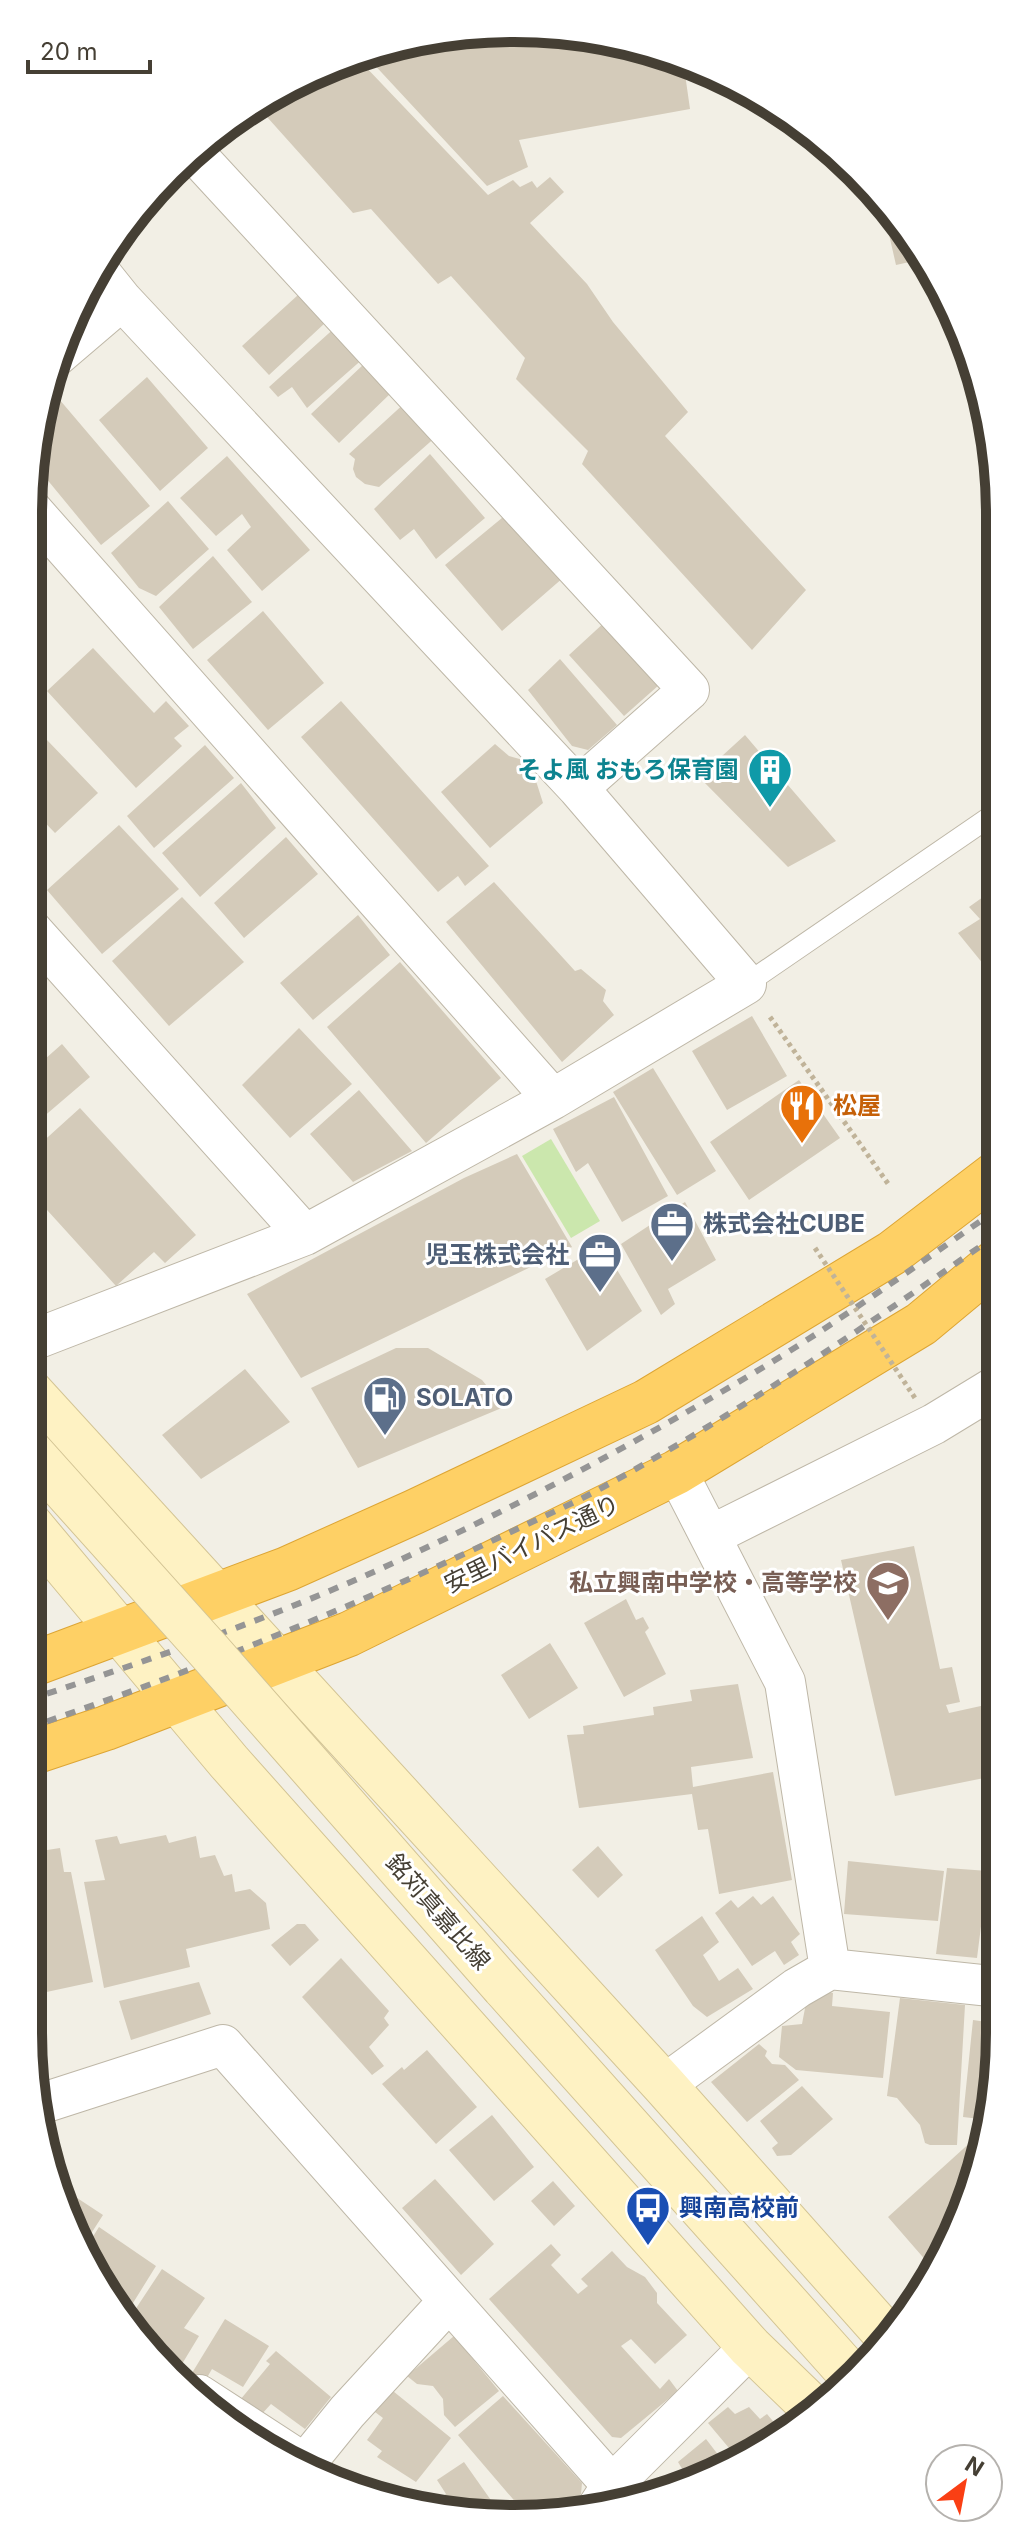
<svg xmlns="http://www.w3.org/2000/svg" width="1028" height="2547" font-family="Inter,'Noto Sans JP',sans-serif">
  <rect width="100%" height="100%" fill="#f2efe5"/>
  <path fill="#cbe7ad" d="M551,1139l49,82 -29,17 -49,-82z"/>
  <path fill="#d4cbba" d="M482,29l188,25 13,6 7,49 -171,31 9,27 -41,19 -118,-127z
    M361,62l127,133 25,-15 7,7 12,-6 5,7 13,-11 14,15 -34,31 57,61 26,38 75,90 -23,24 141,154 -54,60 -170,-186 6,-13 -72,-72 9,-21 -74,-82 -13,8 -67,-75 -18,4 -94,-105 40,-30z
    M190,162l8,9 -74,64 24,-41z
    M880,195h1l42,64 -27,6z
    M298,295l27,28 -56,52 -27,-29z
    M338,325l27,32 -58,51 -15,-21 -14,10 -9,-10z
    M364,364l27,29 -52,50 -28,-29z
    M147,377l61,71 -48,43 -61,-71z
    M59,399l91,107 -49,39 -65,-79 9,-54z
    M407,401l31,34 -59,52 -14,-3 -9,-7 -3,-8 2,-10 -6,-5z
    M430,454l55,64 -49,41 -22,-30 -14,11 -26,-31z
    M227,456l83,94 -48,41 -35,-41 24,-23 -9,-13 -26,22 -36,-38z
    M168,501l41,48 -53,47 -17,-8 -28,-35z
    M508,513l56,64 -62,54 -57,-66z
    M213,556l39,46 -59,47 -34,-42z
    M263,611l61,72 -56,47 -61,-70z
    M606,621l53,64 -35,31 -55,-61z
    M93,648l61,65 12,-12 23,25 -15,12 8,8 -46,42 -89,-97z
    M560,659l57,66 -29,25 -16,-4 -44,-56z
    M341,701l148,165 -24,20 -7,-10 -20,16 -137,-155z
    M745,735l91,106 -48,26 -89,-90z
    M47,740l51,53 -43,40 -27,-28v-47z
    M495,744l14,12 14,4 13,21 7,22 -53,45 -49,-56z
    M205,745l29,33 -80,70 -27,-32z
    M241,783l35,45 -76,69 -38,-44z
    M119,825l60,64 -77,65 -55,-64z
    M286,837l32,37 -74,64 -30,-35z
    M494,882l81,89 6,-2 25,21 -3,11 11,14 -52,47 -116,-140z
    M997,887v94l-39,-48 22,-14 -11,-12z
    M182,897l62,65 -75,64 -57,-65z
    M358,915l32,40 -77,65 -33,-37z
    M400,962l101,116 -75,65 -99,-116z
    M752,1016l35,60 -60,34 -35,-59z
    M299,1028l53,56 -62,54 -48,-53z
    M62,1044l28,33 -62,53v-56z
    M653,1068l63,103 -39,24 -64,-103z
    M799,1080l41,58 -91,62 -39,-58z
    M359,1090l53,61 -59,31 -43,-48z
    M614,1097l54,99 -46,26 -34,-59 -12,9 -23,-43z
    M80,1108l116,127 -31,28 -11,-11 -38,34 -88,-97v-34z
    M517,1154l55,93 -271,131 -54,-84 217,-116z
    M685,1202l31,58 -48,29 7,15 -14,11 -40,-71z
    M602,1245l40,66 -55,40 -42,-72z
    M396,1348h32l54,32 22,27 -146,61 -47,-80z
    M245,1369l45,53 -89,57 -39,-44z
    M914,1546l26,123 12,-2 8,35 -14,3 3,8 50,-11v73l-104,21 -54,-236z
    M626,1599l10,21 7,-3 6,11 -4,4 21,42 -42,23 -40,-74z
    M550,1643l28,45 -49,31 -28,-44z
    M738,1684l15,74 -62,9 2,20 80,-15 19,108 -73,14 -11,-65 -10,1 -6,-36 -113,14 -12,-73 17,-1 -1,-8 71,-11 -1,-8 39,-6 -2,-11z
    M166,1835l3,8 27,-7 4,22 15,-3 9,21 8,-2 3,18 15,-3 16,14 4,26 -84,20 4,18 -86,21 -20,-106 21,-2 -10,-40 22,-4 3,8z
    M598,1846l25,29 -25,23 -26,-28z
    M60,1848l4,24h7l22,110 -65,14v-143z
    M848,1861l96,10 -6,50 -94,-7z
    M947,1868l41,3 -11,87 -41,-4z
    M989,1887l11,1v65l-16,-1z
    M753,1896l8,9 12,-9 27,38 -9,8 8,13 -15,10 -9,-14 -23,15 -37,-53 16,-13 7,8z
    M702,1916l17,26 -16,13 16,26 19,-13 15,21 -46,28 -14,-11 -38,-56z
    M297,1924h8l14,16 -29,26 -19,-21z
    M341,1958l48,53 -5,7 5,7 -20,22 15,19 -12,9 -70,-78z
    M199,1982l12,32 -80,26 -12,-39z
    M822,1991l11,2 -1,13 58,6 -7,66 -87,-8 -17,-13 3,-31 20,-2 4,-21z
    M900,1998l65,7 -8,140h-27l-5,-2 -5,-18 -23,-27 -10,-2z
    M28,2020l12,44 -7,1 -5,-32z
    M973,2020l27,4 -13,89 -7,6 -17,-2z
    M759,2044l8,7 -2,5 7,8 13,1 14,15 -52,42 -36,-40z
    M427,2050l50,57 -41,37 -54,-60 20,-17 2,3z
    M802,2086l31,33 -42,36 -14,1 -5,-8 6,-5 -18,-22z
    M492,2115l42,52 -40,34 -45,-51z
    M984,2130l-10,59 -33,62 -13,12 -40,-46z
    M51,2174l12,7 -7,12 -2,-3z
    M435,2179l59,65 -33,31 -59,-67z
    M553,2181l22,25 -21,20 -23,-25z
    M65,2190l38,25 -18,28 -25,-43z
    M99,2227l57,39 -28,45 -6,-4 -35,-61z
    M551,2244l10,11 -10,10 27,29 10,-8 -7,-7 31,-28 15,16 18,10 12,16v10l30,32 -32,29 -24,-25 -10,7 39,43 9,-10 9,12 -57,47 -9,-1 -123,-138z
    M162,2269l43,29 -21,30 15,8 -17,28 -45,-31 -8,-14z
    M225,2319l44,27 -26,41 -31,-18 -7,12 -13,-8z
    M454,2336l45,55 -44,36 -11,-12 -1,-16 -10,-13 -16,-2 -10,-8z
    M276,2351l55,46 -26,32 -34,-25 -11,12 -20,-16 30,-36 -4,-3z
    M388,2387l63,51 -35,44 -39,-25 5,-6 -15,-11 16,-22 -12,-9z
    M503,2396l79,87 -1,11 -10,17 -47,1 -66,-77z
    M728,2407l7,7 14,-7 11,12 7,-5 15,18 -25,22 -24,9 -3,-3 4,-6 -26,-31z
    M706,2439l20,26 -53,20 -2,-4 13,-9 -6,-10z
    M464,2462l36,51 -50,2 -24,-8 20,-13 -9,-14z"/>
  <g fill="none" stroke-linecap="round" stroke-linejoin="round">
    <g stroke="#beb7a7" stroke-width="22">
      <path id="lane" d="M746,984l251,-172"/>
    </g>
    <g stroke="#beb7a7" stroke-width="42">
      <path id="street" d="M197,156l492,534 -111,98
        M54,358l68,-58
        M29,507l524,592
        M28,926l277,309
        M28,1342l277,-107 248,-136 193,-115 -168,-196 -456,-488 -20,-25
        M677,1472l108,210 45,287
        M710,1536l224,-112 64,-39
        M664,2085l133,-97 33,-19 170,18
        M40,2104l183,-59 405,458
        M199,2395l106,69
        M304,2465l43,-53 102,-111
        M596,2510l17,-26 137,-137"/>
    </g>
    <g stroke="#d3c494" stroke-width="46">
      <path id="secondary" d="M28,1389l636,696 225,253
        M28,1522l201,240 521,585 61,59
        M504,1987l345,386"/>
    </g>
    <g stroke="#dda534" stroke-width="46">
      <path id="highway" d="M28,1666l259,-97 127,-57 232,-110 246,-149 106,-81
        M28,1754l78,-26 243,-94 328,-162 244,-148 77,-64"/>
    </g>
    <path stroke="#c0b399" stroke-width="5" stroke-dasharray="4 4" stroke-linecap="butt" d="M770,1017l119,168
      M843,1229l18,-13 4,6"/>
    <use href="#lane" stroke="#fff" stroke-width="20"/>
    <use href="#street" stroke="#fff" stroke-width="40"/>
    <use href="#secondary" stroke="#fef2c3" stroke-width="44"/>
    <use href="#highway" stroke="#fed065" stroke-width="44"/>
    <path stroke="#959595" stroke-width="6" stroke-dasharray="10 10" stroke-linecap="butt" d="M28,1700c115,-38 230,-77 341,-126 136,-61 270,-132 398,-209 79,-48 154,-103 231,-156
      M28,1728c160,-55 317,-117 470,-190 33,-16 66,-30 98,-47 140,-76 272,-166 402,-257"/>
    <g stroke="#d3c494" stroke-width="46" stroke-linecap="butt">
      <path id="secondary-bridge" d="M28,1449l182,203 294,335"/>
    </g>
    <path stroke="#c0b399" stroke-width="5" stroke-dasharray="4 4" stroke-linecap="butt" d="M815,1248l102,153"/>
    <use href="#secondary-bridge" stroke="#fef2c3" stroke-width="44"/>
  </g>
  <defs>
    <g id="building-pin" transform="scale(2.3)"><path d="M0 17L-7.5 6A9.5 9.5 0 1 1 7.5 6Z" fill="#0f9aa8" stroke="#fff"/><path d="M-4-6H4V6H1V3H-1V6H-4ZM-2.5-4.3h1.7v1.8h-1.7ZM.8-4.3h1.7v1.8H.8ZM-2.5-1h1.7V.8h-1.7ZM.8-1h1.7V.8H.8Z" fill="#fff"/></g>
    <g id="restaurant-pin" transform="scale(2.3)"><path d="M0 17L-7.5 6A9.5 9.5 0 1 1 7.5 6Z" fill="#e8710a" stroke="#fff"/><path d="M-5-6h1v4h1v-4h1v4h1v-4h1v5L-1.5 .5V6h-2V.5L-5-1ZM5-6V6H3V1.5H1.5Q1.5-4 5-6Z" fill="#fff"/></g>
    <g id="office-pin" transform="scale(2.3)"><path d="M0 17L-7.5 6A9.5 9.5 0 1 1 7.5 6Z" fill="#5c6f8a" stroke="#fff"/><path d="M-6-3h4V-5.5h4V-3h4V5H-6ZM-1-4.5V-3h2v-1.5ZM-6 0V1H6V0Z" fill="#fff"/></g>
    <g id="fuel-pin" transform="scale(2.3)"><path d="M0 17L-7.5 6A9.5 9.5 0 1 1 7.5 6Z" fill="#5c6f8a" stroke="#fff"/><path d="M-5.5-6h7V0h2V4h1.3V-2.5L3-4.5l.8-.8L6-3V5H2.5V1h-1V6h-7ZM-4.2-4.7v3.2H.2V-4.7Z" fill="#fff"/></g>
    <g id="school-pin" transform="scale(2.3)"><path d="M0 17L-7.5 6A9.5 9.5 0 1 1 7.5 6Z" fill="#8d6e63" stroke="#fff"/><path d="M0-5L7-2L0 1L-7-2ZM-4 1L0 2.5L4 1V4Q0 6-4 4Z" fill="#fff"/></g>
    <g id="bus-pin" transform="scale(2.3)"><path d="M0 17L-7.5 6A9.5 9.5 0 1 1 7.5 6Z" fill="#1a4fb4" stroke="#fff"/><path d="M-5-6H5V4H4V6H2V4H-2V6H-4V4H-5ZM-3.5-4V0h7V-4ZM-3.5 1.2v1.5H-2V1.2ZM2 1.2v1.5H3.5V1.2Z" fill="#fff"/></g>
  </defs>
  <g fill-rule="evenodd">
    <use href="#building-pin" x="770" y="770"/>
    <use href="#restaurant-pin" x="802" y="1106"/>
    <use href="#office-pin" x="672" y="1224"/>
    <use href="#office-pin" x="600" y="1255"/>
    <use href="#fuel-pin" x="385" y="1398"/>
    <use href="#school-pin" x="888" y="1583"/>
    <use href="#bus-pin" x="648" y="2208"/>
  </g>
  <g text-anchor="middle" stroke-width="6" stroke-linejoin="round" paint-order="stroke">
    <g font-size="24" font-weight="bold" fill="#0d838f" stroke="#fff" text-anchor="end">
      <text x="739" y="778">そよ風 おもろ保育園</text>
    </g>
    <g font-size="24" font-weight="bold" fill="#c56008" stroke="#fff" text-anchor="start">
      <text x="833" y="1114">松屋</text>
    </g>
    <g font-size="24" font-weight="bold" fill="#4e5e75" stroke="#fff" text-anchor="start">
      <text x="703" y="1232">株式会社CUBE</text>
      <text x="569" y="1263" text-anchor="end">児玉株式会社</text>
      <text x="416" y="1406">SOLATO</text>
    </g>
    <g font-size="24" fill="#453f34" stroke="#fff">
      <text transform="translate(532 1544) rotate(-26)" y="8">安里バイパス通り</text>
      <text transform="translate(438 1912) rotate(49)" y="8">銘苅真嘉比線</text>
    </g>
    <g font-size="24" font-weight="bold" fill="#785e54" stroke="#fff" text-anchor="end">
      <text x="857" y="1591">私立興南中学校・高等学校</text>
    </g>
    <g font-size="24" font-weight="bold" fill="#164399" stroke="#fff" text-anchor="start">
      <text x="679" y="2216">興南高校前</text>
    </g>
  </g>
  <path d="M0 0H1028V2547H0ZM514 42H514A472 472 0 0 1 986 514V2033A472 472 0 0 1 514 2505H514A472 472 0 0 1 42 2033V514A472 472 0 0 1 514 42Z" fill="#fff" fill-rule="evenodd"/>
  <path fill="none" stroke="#453f34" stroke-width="10" d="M514 42H514A472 472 0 0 1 986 514V2033A472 472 0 0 1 514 2505H514A472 472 0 0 1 42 2033V514A472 472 0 0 1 514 42Z"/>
  <g transform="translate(964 2483) rotate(32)"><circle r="38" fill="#ffffff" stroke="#b5b2ae" stroke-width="2"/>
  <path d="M0-6L14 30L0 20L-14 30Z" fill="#fa3f14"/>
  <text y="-12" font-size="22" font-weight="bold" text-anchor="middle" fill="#453f34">N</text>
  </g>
  <path d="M28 60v12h122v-12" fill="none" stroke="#453f34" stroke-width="4"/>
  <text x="40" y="60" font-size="24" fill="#453f34" stroke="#ffffff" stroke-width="6" paint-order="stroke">20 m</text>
</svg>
